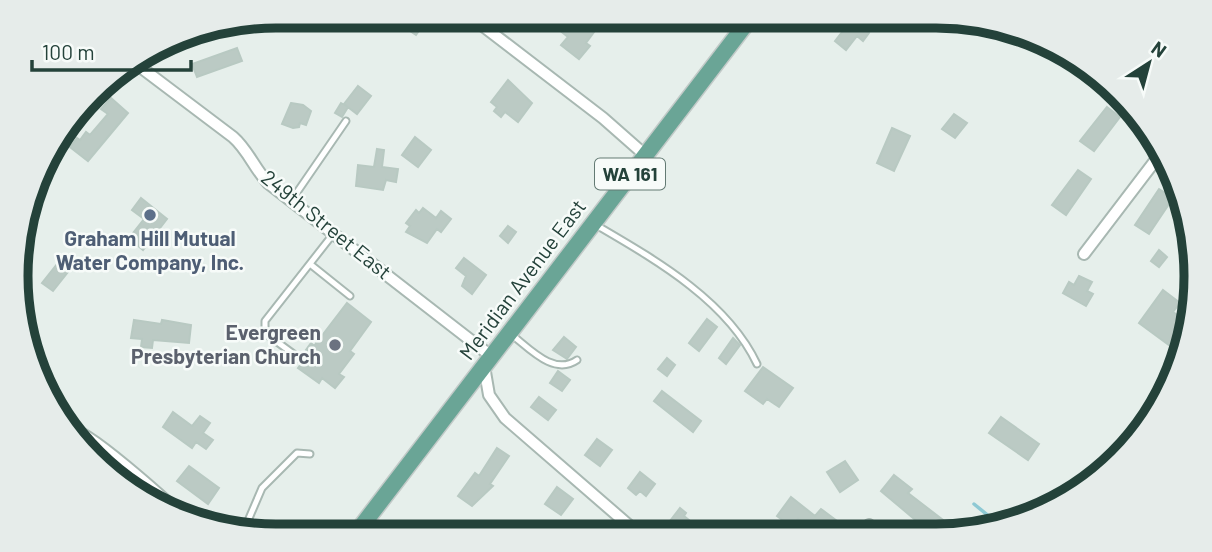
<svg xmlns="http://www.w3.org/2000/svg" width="1212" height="552" font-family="Barlow,sans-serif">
  <rect width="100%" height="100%" fill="#e6efeb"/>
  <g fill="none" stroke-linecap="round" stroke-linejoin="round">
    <path stroke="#8ec9d4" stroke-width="3.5" d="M974,504l27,22"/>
  </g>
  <path fill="#bbcac4" stroke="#b8c9c2" stroke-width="2" d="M387,16h32l7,5 -10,14z
    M542,16h39l16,12 -11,15 4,3 -11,13 -18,-14 7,-8 -14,-11 -4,4 -12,-9z
    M839,16h17l11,8 -4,4 6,5 -6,8 -6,-5 -11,14 -11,-9 14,-18z
    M237,48l5,13 -45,16 -5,-13z
    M508,80l24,23 -14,19 -13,-10 -4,5 -7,-6 3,-4 -6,-5z
    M358,86l13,10 -14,18 -13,-10z
    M111,98l17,15 -40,48 -18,-14 7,-9 3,2 6,-8 4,3 18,-21 -7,-5z
    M291,103l12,2 8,6 -5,14 -6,-2 -1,4 -6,1 -11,-4z
    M341,103l7,4 -6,10 -7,-4z
    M1107,107l13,10 -26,34 -14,-10z
    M954,114l13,9 -12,15 -13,-9z
    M892,128l18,8 -16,35 -17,-8z
    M415,137l16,13 -13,17 -16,-12z
    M377,149l7,1 -2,17 16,2 -2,13 -10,-2 -3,10 -27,-4 2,-21 16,2z
    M1078,170l13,9 -25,36 -14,-10z
    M1159,189l14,9 -24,36 -14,-9z
    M141,198l26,21 -24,31 -14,-12 15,-19 -12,-9z
    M423,208l13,10 5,-7 10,8 -10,13 -4,-3 -10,14 -21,-11 4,-6 -4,-3 10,-13 3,3z
    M508,226l8,6 -8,11 -8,-7z
    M1159,250l8,7 -8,10 -8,-6z
    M464,258l22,17 -14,19 -10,-8 4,-10 -10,-8z
    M57,264l11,8 -15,19 -11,-8z
    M1079,276l13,6 -5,9 6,3 -7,12 -23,-13 6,-11 5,3z
    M1163,290l17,13 -7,9 14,10 -18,23 -30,-22z
    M347,303l24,19 -21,29 4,3 -15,20 5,3 -9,11 -13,-10 -3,5 -21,-15 12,-16 -4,-2 5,-7 3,3z
    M707,319l10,8 -18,24 -10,-8z
    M134,320l27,4 1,-4 29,5 -2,18 -36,-3 -1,8 -11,-1 1,-8 -11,-1z
    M564,337l12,10 -9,12 -14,-9z
    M733,338l7,7 -14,19 -7,-6z
    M667,358l8,7 -8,11 -9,-7z
    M763,367l30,21 -14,19 -12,-8 -4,5 -18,-13z
    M558,371l12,9 -8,11 -12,-8z
    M662,391l39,30 -8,11 -39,-31z
    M539,397l17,13 -8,10 -17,-13z
    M173,412l19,14 8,-10 10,7 -7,10 10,7 -7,9 -10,-7 -4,6 -29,-21z
    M1001,417l38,27 -11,16 -39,-27z
    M597,439l15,11 -12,16 -15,-11z
    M497,448l12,8 -19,28 3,2 -21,20 -14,-10 17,-23 4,3z
    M845,461l13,19 -18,12 -13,-20z
    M189,466l30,22 -11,16 -31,-23z
    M640,472l15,12 -9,12 -6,-5 -4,4 -8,-7z
    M894,475l18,14 -4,4 35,27 -11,14 -51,-43z
    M557,487l16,12 -12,16 -16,-11z
    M791,497l24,19 6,-7 16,12 -10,13h-9l-20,-15 -6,8 -15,-11z
    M680,508l6,5 -2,3 11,9 -7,10 -19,-1 -6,-4z"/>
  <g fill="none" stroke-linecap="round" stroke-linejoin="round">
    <g stroke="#a8b8b2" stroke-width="9">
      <path id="service" d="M291,201l55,-80
        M596,225c58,34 131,75 161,139
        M310,264l40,32
        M512,335c18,14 42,41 65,25
        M28,346l2,-17
        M299,358l-34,-25v-12l69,-88
        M50,406l24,21
        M244,530l18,-42 35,-35 13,1"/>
    </g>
    <g stroke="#a8b8b2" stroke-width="14">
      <path id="minor" d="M470,16l133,102 42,37
        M135,63l98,74c15,13 21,31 35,46l223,173
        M1084,254l77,-101
        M484,366l5,29 16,23 135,117
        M68,428c16,-2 101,75 116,90
        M863,534l6,-9 12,9"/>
    </g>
    <g stroke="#c2cac8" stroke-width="19">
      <path id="primary" d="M354,536l398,-520"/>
    </g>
    <use href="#service" stroke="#fff" stroke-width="5"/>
    <use href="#minor" stroke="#fff" stroke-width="10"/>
    <use href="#primary" stroke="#6aa596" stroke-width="16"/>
  </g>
  <circle fill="#5c6f8a" stroke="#f7fbf9" stroke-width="2.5" cx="150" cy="215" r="7"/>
  <circle fill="#6b7280" stroke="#f7fbf9" stroke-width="2.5" cx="335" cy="345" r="7"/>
  <g text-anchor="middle" stroke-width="5" stroke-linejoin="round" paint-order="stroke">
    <rect fill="#f7fbf9" stroke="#637a73" stroke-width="2" x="595" y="158.5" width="70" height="31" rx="5"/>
    <g font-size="19" font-weight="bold" fill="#24423a">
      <text x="630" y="181">WA 161</text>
    </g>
    <g font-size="21" fill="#24423a" stroke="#f7fbf9">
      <text transform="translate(326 225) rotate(39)" y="7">249th Street East</text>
      <text transform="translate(523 280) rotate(-53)" y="7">Meridian Avenue East</text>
    </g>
    <g font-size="21" font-weight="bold" fill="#4e5e75" stroke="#f7fbf9">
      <text x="150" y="246">Graham Hill Mutual<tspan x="150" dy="24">Water Company, Inc.</tspan></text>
    </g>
    <g font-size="21" font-weight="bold" fill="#5b616d" stroke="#f7fbf9" text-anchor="end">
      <text x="321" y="340">Evergreen<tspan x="321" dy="24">Presbyterian Church</tspan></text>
    </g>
  </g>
  <path d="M0 0H1212V552H0ZM276 28H936A248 248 0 0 1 1184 276V276A248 248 0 0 1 936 524H276A248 248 0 0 1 28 276V276A248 248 0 0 1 276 28Z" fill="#e6ecea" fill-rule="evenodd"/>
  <path fill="none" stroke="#24423a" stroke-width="9" d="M276 28H936A248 248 0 0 1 1184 276V276A248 248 0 0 1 936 524H276A248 248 0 0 1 28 276V276A248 248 0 0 1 276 28Z"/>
  <g transform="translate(1149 63) rotate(36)" stroke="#f7fbf9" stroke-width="5" paint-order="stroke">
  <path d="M0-5L12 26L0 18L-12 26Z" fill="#24423a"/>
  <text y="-10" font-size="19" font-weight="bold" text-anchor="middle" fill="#24423a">N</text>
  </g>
  <path d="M32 60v10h159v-10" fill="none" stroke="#24423a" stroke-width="3.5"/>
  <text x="42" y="60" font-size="21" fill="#24423a" stroke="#f7fbf9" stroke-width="5" paint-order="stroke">100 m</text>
</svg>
